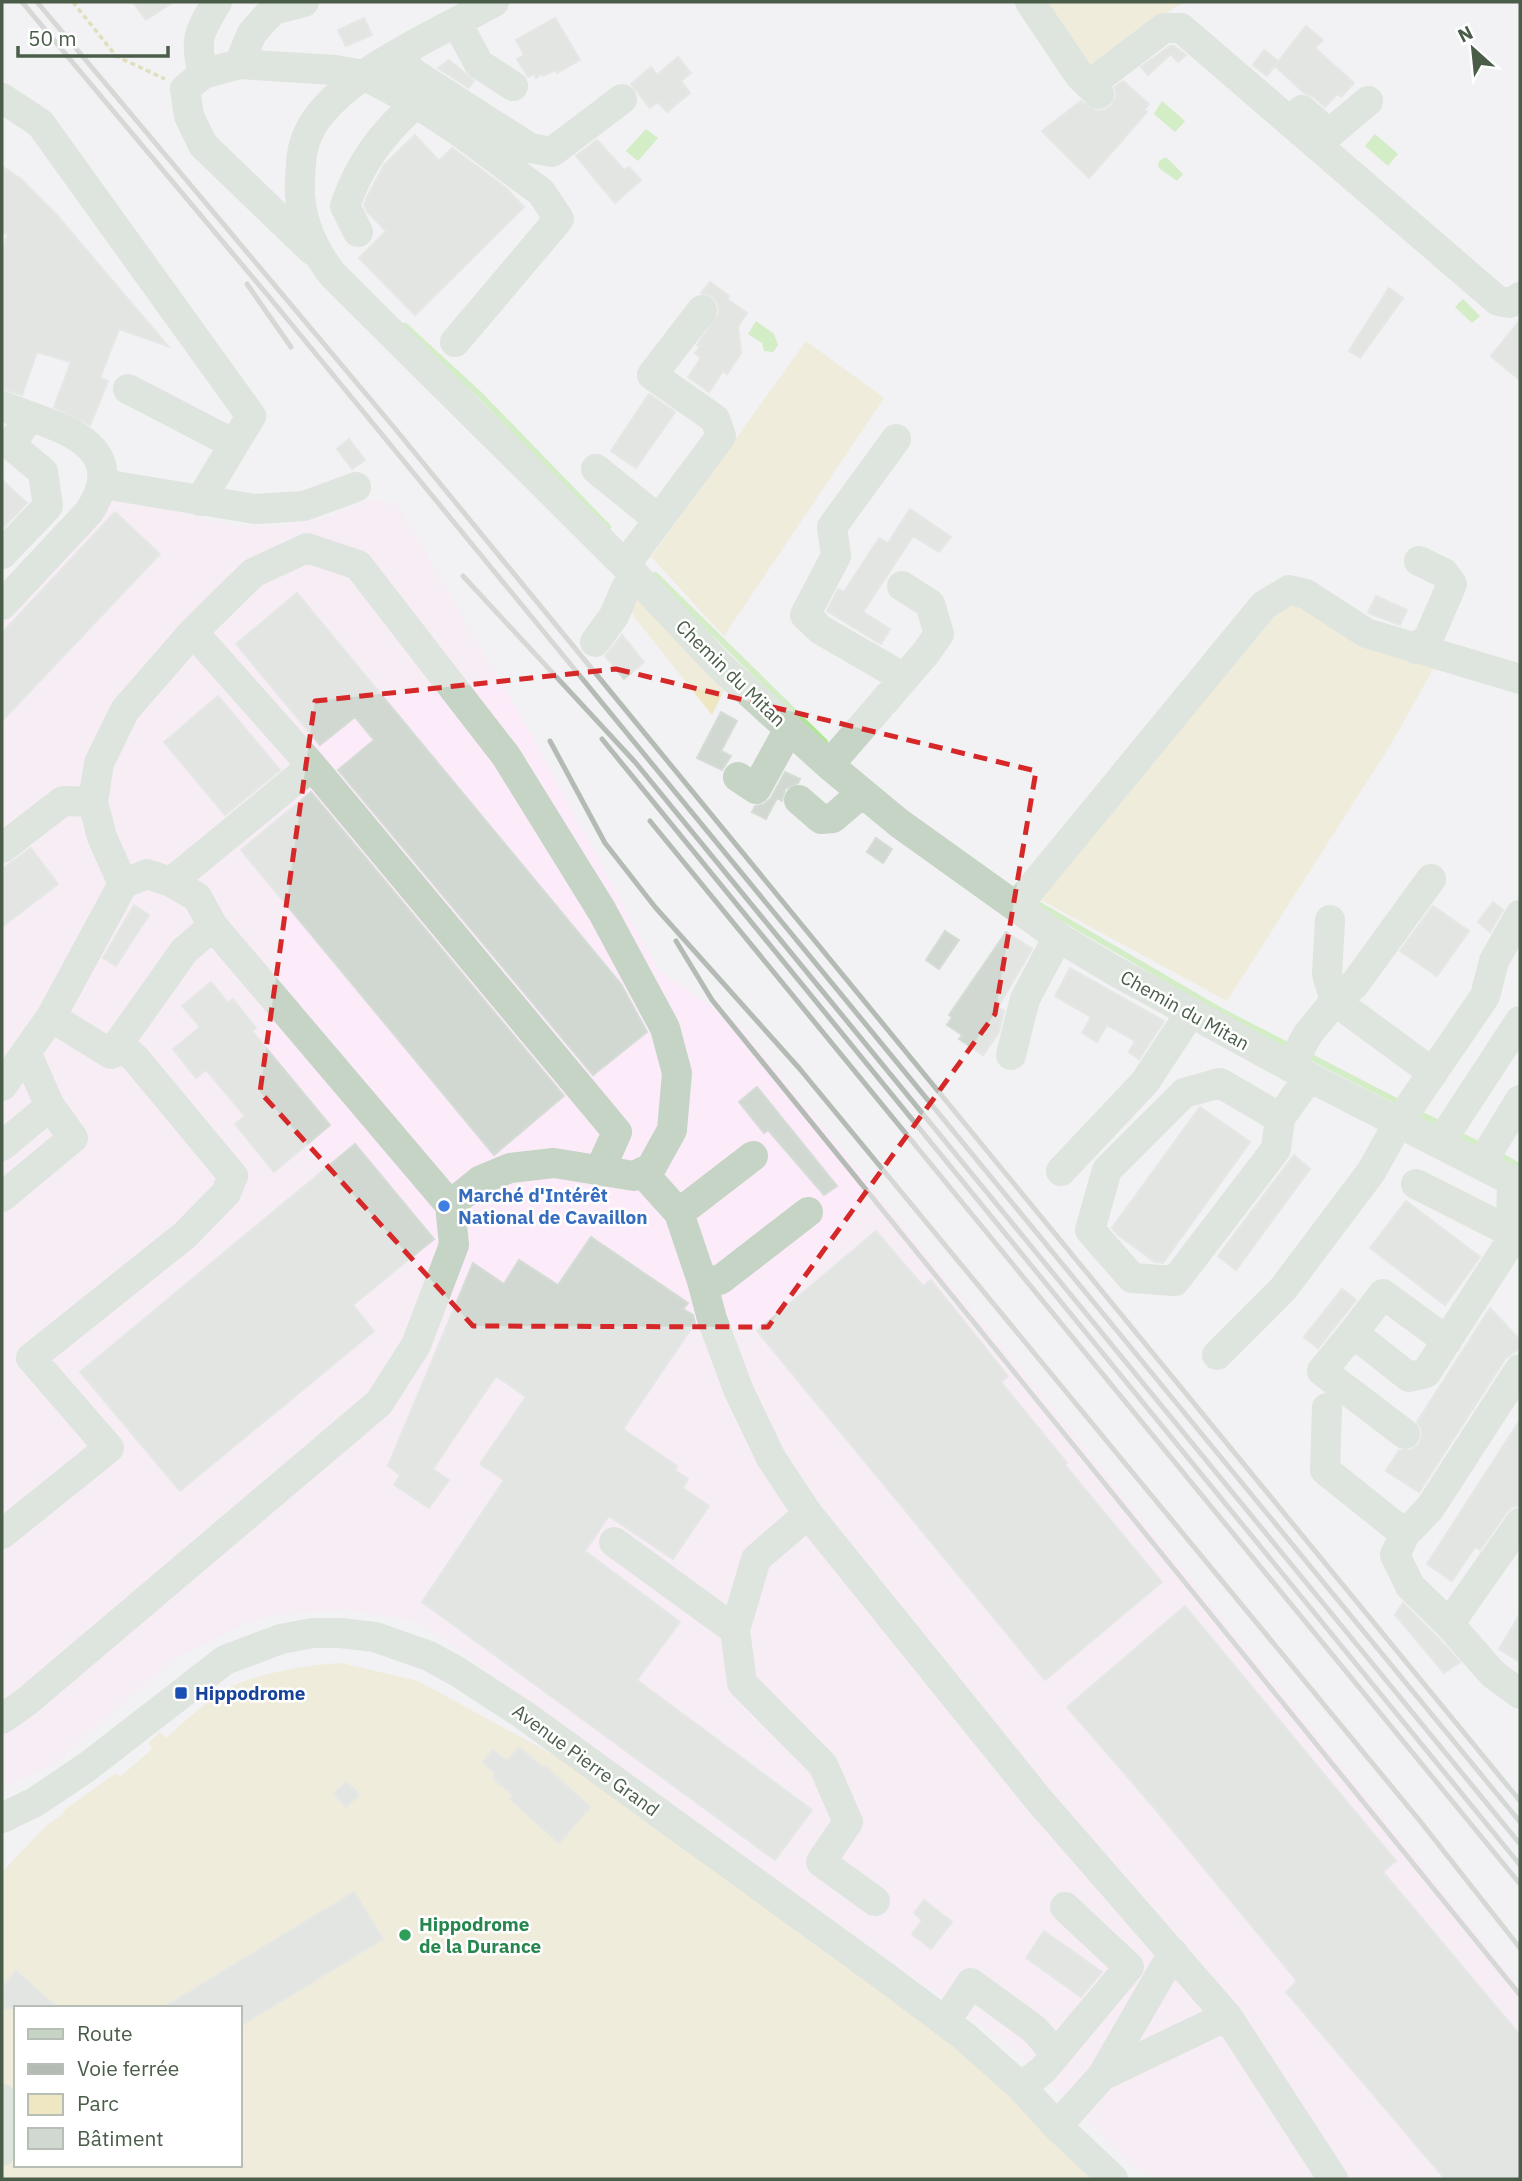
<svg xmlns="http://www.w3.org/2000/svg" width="1522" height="2181" font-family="'IBM Plex Sans',sans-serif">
  <rect width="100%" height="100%" fill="#f2f1f3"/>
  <path fill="#fcecf9" d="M112,496l129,31 42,-2 42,-8 50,-18 23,6 129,222 131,243 80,55 298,362 484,600v192h-369l-14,-10 -129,-126 -165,-115 -425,-307 -71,-11 -64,4 -35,9 -76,38 -121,105 -49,22v-1169z"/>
  <path fill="#eee7c2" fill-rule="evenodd" d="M1040,2h146l-14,7 -79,62z
    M806,341l78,57 -160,238 -73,-79z
    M634,595l92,91 -14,29 -77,-97 -4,-9z
    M1286,598l150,66 -45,80 -164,257 -186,-101z
    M341,1663l77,18 176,96 366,273 55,50 76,79h-1089v-307l45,-47 17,-12 -1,-2 53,-38 5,3 31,-27 -4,-6 12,-11 6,6c21,-18 43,-41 69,-53 29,-13 74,-20 106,-22zM16,2008h224v157h-224z"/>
  <path fill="#ade891" d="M1162,101l23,20 -10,11 -21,-18z
    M646,129l12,9 -20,23 -12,-10z
    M1375,134l23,20 -10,12 -23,-20z
    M1163,158h4l16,16 -6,7 -18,-13 -1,-5z
    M1463,299l17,17 -8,7 -17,-16z
    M756,321l18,13 4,11 -5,7 -9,-1 -2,-8 -14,-9z"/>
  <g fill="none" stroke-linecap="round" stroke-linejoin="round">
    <path stroke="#ade891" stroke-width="6" d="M405,326l75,69 128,132
      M655,575l170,167
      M1033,901l190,111 68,35
      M1307,1055l93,48
      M1416,1112l24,12
      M1456,1133l28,14
      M1497,1153l23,14"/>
  </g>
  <path fill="#d0d8d1" stroke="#d5dcd6" stroke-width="2" d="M133,2h40l-27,18z
    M364,18l8,17 -26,11 -8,-16z
    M555,18l25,42 -23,13 -2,-3 -12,6 -1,-2 -6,4 -2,-4 -6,3 -11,-18 7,-4 -8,-15z
    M1306,26l17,14 -8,8 39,35 -13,14 -4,-3 -12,13 -11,-10 -10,-4 -29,-27z
    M1170,46h4l12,9 -8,7 -7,-8 -23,21 -7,-8z
    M1264,50l14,11 -11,15 -14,-11z
    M678,57l13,16 -10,8 9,12 -23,19 -9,-10 -8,6 -19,-24 20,-17 6,8z
    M449,60l25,21 -5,7 -31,-20z
    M1123,81l26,23 -5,6 3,2 -58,66 -47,-47 39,-30 15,10 9,-1 6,-4 5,-9 -1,-10z
    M415,135l24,26 13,-13 54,40 18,19 -109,108 -56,-57 27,-27 -19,-19 -3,-7 3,-8 17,-32z
    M597,140l27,30 5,-3 12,13 -26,23 -39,-47z
    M2,166l20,14 33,33 113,133 -49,-17 -19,49 8,3 -18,44 -36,-18 17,-45 -34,-10 -15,43 -20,-6v-137l6,-18 -6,-1z
    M710,282l19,14 -2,3 20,14 -9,13 3,27 -14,21 -4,-3 -14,21 -21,-15 13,-19 -6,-5 5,-6 -3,-2 22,-32 -1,-9 -5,-7 -12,-4z
    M1389,288l14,10 -43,60 -11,-7z
    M1520,320v60l-29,-24z
    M649,394l26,18 -39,56 -25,-17z
    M349,439l16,21 -13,9 -15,-20z
    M2,480l25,23 -25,26z
    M910,509l41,28 -12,15 -26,-16 -50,76 27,17 -9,15 -54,-33 11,-22 6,3 35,-54 9,5z
    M115,512l45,42 -158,167v-88z
    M297,593l324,391 26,48 -54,43 -255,-305 36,-30 -19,-23 -35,28 -84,-101z
    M1376,596l31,14 -7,15 -32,-12z
    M622,635l22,27 -20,17 -19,-23z
    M218,696l62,74 -55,45 -61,-73z
    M721,712l16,9 -16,30 10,5 -9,14 -25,-12z
    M785,772l15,7 -2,4 -13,6 -3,12 -5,-3 -11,21 -14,-7 3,-6 9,-2 7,-6z
    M311,792l253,304 -70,59 -253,-305z
    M876,838l16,11 -9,14 -16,-11z
    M31,848l27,36 -56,43v-58z
    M1493,902l10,8 -13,22 -12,-10z
    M134,905l15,10 -33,51 -13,-8z
    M1433,906l36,25 -32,45 -37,-25z
    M945,931l14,9 -20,29 -13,-9z
    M1006,932l26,17 -34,58 6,4 -5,21 -16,23 -24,-16 3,-4 -15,-10 5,-8 -3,-2z
    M1070,968l94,53 -25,38 -10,-7 6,-11 -28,-16 -10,17 -15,-9 9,-16 -36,-21z
    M211,982l17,21 5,-4 23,29 -4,3 78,94 -56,47 -39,-48 10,-8 -39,-46 -10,8 -23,-29 27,-22 -18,-21z
    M757,1087l80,99 -13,9 -56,-65 -4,3 -25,-31z
    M1200,1107l50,35 -87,121 -8,-1 -37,-27 -6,-7z
    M355,1144l79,95 -81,66 21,26 -194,160 -100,-119z
    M1294,1155l16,14 -74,101 -18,-14z
    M1406,1201l74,56 -35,48 -75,-57z
    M876,1231l47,55 8,-6 77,96 -7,6 66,81 -2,2 97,117 -117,98 -288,-349z
    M591,1237l97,66 -5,6 10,6 2,8 -72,106 54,37 -2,4 13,9 -5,9 26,18 -36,53 -64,-43 -24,35 95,71 -43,58 175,130 -37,50 -353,-258 82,-122 -24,-16 46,-67 -30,-21 -63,93 16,11 -20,28 -35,-23 6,-10 -12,-9 85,-203 31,21 15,-24 39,25z
    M1342,1289l14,11 -38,48 -14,-11z
    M1490,1308l30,32v8l-15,11 -86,133 -33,-21 13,-21h12l8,-6 3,-8 -1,-8 -4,-6z
    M1520,1420v86l-8,1 -6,6 -26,37 -5,-3 -23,34 -25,-17z
    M1403,1603l33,33 24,26 -16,11 -49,-58z
    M1185,1606l211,255 -13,11 137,163v144h-75l-159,-187 11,-11 -141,-171 -89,-103z
    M1520,1614v48l-21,-13z
    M519,1747l24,21 2,-2 45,41 -31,36 -49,-44 3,-4 -20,-17 3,-4 -13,-12 10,-12 14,11z
    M346,1782l12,11v3l-12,11 -12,-14z
    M354,1892l29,47 -143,87v-18h-77z
    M924,1900l28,22 -21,27 -19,-15 10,-14 -8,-7z
    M1044,1931l58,41 -21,25 -55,-39z
    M16,1971l42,37h-56v-21z"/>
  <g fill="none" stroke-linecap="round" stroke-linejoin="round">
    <path stroke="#cac87b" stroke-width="3.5" stroke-dasharray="5 3.5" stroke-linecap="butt" d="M73,2l43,54 49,23"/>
    <path stroke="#c6d4c5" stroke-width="30" d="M494,2c-53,30 -161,75 -186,132 -7,14 -7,31 -8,47 -2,36 11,66 33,94l292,290 94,100 110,100 70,58 159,114 55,33 196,107 211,108
      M1030,2l50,74 19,18
      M457,23l22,41 34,22
      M395,56l21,19 114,73 22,4 70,-53
      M239,64l13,-31 21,-23 31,-8
      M203,74c-9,-35 -4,-42 14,-72
      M1089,85l75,-57h17l317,273 12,2 10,-6
      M2,98l38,25 211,293 -51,85
      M1302,110l27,24 39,-33
      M358,232l-13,-26c15,-44 37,-72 71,-103
      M312,250l-109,-105 -14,-29 -4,-27 18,-15 36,-10 96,6 29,5 52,28 44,29 81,60 18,27 -104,123
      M128,389l106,55
      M2,406c50,20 133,35 87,106l-87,93
      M896,439l-64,88 4,29 -31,59 16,15 83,48
      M596,469l52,42
      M103,484l152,25 49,-3 52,-19
      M2,554l46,-48 -5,-34 -32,-27 18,-28
      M625,565l96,-129 -6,-17 -63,-44 50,-65
      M193,632l119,134
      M595,642l19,-26 12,-28 9,-12
      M1416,649l13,-12 23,-53 -8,-11 -25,-12
      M829,765l96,-111 14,-20 -9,-30 -28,-18
      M738,777l18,12 33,-60
      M799,800l22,19 12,-1 29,-25
      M2,848l61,-47 30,1
      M171,882l141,-116 305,366 -17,38
      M1016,907l248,-302 25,-15 17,4 60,39 154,46
      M1330,920l-3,54 8,27 19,-16 77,-106
      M51,1017l60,37 73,-103 29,-25
      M1011,1055l14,-56 33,-62
      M1290,1067l18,-33 27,-33 98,72
      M2,1086l49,-69 72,-133 24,-10 24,8 26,15 16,29 237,279 31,-25 29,-12 44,-5 80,13 17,-8 21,-38 5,-57 -12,-45 -63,-117 -96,-155 -148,-191 -51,-17 -54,25 -60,59 -68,78 -26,53 -6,39 9,35 21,47
      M1280,1118l-4,31 -101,132 -43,-3 -42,-48 17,-60 77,-77 36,-10 60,35 29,-41
      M1440,1143l80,-122
      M2,1146l48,-40 -24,-54
      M1481,1164l39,-64
      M1061,1171l84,-89 38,-58 4,-11
      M642,1172l37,41 23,68 10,38 26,70 33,69 37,56 230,285 189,217 106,163
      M1416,1184l95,48
      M2,1197l71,-59 -23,-32
      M679,1213l74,-57
      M702,1281l18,-1 88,-68
      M1353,1333l-31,38 83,63
      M1447,1341l-64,-47 -30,39 56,44 17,-4 81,-126 4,-15 1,-53
      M1217,1355l66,-66 88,-117 28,-50 86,-126 9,-35 26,-46
      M1520,1369l-90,139 -25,26 -10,21 15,31 39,38 44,50 27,20
      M1327,1408l-2,62 80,64
      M808,1514l-52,45 -21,71 7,53 81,82 25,57 -27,40 54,39
      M2,1534l107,-86 -78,-90 154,-123 41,-42 7,-17 -98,-118 -17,-14
      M614,1542l121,88
      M1449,1624l71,-101
      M2,1719l24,-17 353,-299 37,-58 38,-100 -4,-40
      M2,1818l33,-16 52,-35 138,-107 56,-21 32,-6h27l35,4 54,19 29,16 66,43 360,261 80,60 57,51 36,39 56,53
      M945,2022l26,-39 63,46 22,25
      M1102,2076l71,-123
      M1021,2087l22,-17 86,-103 -64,-60
      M2,2099c15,16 15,37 0,52
      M1057,2126l45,-50 125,-60"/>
    <path stroke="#b3bbb4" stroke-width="5" d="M22,2l248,296 1250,1524
      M37,2l355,423 1128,1376
      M247,284l44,63
      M463,576l172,186 885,1082
      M602,739l918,1126
      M550,741l55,102 50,64 144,161 621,753 100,127
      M650,821l870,1063
      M676,941l36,59 808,995"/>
  </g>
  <path d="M0 0H1522V2181H0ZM616,669l420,102 -41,243 -227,313 -295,-1 -213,-234 55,-391z" fill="#f2f1f3" fill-opacity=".55" fill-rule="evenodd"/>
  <path fill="none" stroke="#d62828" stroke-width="5" stroke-dasharray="14 9" stroke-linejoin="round" d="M616,669l420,102 -41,243 -227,313 -295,-1 -213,-234 55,-391z"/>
  <circle fill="#3f7fe0" stroke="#fff" stroke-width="2.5" cx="444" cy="1206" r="7"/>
  <rect fill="#1a4fb4" stroke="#fff" stroke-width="2.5" x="174" y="1686" width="14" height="14" rx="3.5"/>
  <circle fill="#2e9e5b" stroke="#fff" stroke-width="2.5" cx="405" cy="1935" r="7"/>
  <g text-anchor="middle" stroke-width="5" stroke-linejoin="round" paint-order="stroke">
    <g font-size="19" fill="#4a5d49" stroke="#fff">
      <text transform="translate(731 673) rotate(44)" y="7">Chemin du Mitan</text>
      <text transform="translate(1185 1010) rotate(29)" y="7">Chemin du Mitan</text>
      <text transform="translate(586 1760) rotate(36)" y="7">Avenue Pierre Grand</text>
    </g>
    <g font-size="19" font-weight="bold" fill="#366cbe" stroke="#fff" text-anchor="start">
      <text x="458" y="1202">Marché d'Intérêt<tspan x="458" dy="22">National de Cavaillon</tspan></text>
    </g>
    <g font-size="19" font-weight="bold" fill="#164399" stroke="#fff" text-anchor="start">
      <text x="195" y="1700">Hippodrome</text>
    </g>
    <g font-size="19" font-weight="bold" fill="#27864d" stroke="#fff" text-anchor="start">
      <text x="419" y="1931">Hippodrome<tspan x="419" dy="22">de la Durance</tspan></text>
    </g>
  </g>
  <rect width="1522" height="2181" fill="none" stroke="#4a5d49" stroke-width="7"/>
  <rect x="14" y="2006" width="228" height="161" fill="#ffffff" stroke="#b7beb6" stroke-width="2"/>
  <rect x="28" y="2029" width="35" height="10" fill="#c6d4c5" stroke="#b7beb6" stroke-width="2"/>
  <text x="77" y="2041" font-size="21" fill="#4a5d49">Route</text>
  <rect x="28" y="2064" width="35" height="10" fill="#b3bbb4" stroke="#b7beb6" stroke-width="2"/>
  <text x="77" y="2076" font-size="21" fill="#4a5d49">Voie ferrée</text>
  <rect x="28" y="2094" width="35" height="21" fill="#eee7c2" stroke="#b7beb6" stroke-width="2"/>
  <text x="77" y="2111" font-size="21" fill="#4a5d49">Parc</text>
  <rect x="28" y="2128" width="35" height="21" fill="#d0d8d1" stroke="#b7beb6" stroke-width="2"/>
  <text x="77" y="2146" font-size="21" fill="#4a5d49">Bâtiment</text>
  <g transform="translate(1473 49) rotate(333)" stroke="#ffffff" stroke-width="5" paint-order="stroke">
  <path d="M0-5L12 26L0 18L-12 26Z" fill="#4a5d49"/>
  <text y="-10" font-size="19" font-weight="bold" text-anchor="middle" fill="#4a5d49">N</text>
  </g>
  <path d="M18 46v10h150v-10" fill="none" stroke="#4a5d49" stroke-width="3.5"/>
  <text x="28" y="46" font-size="21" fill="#4a5d49" stroke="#ffffff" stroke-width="5" paint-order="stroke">50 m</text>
</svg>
